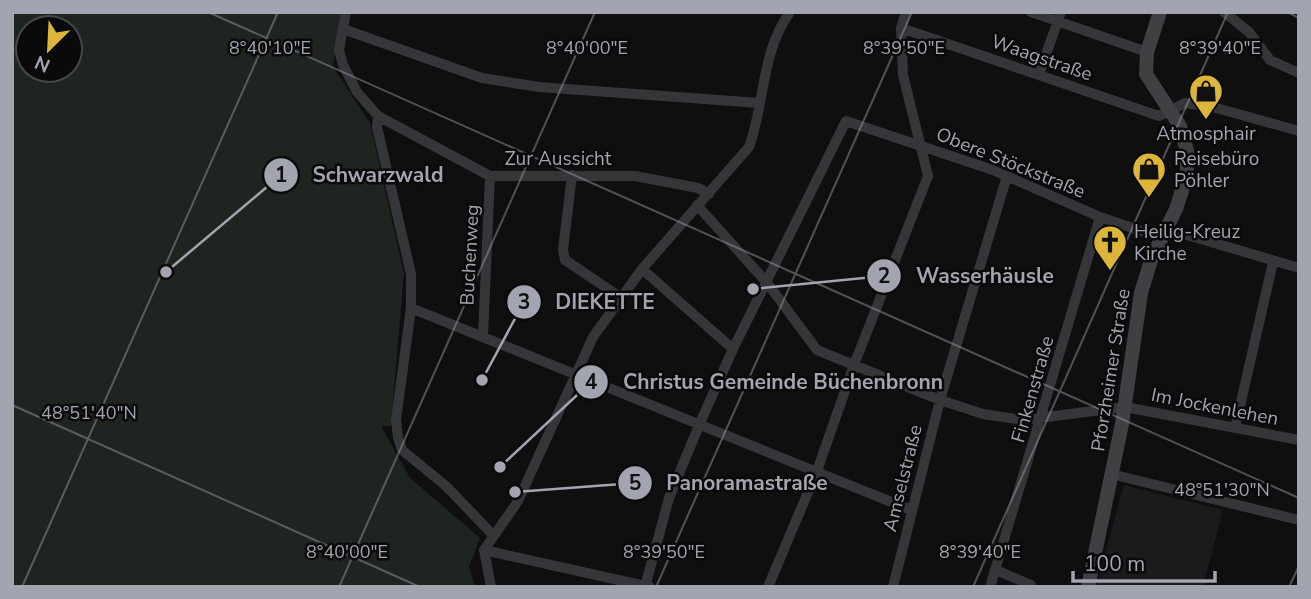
<svg xmlns="http://www.w3.org/2000/svg" width="1311" height="599" font-family="'Nunito Sans',sans-serif">
  <rect width="100%" height="100%" fill="#0f0f10"/>
  <path fill="#1b1b1d" d="M1124,485l99,25 -20,77h-107z"/>
  <path fill="#1e241f" fill-rule="evenodd" d="M12,12h330l-9,55 37,56 34,150 -13,153h-10l29,52 70,60 -11,29 6,20h-463zM28,28h42v42h-42z"/>
  <g fill="none" stroke-linecap="round" stroke-linejoin="round">
    <path stroke="#353639" stroke-width="10" d="M346,12l-7,38 4,15 14,27 21,24 -1,11 34,147v34l-15,112 2,18 4,12 44,36 47,49
      M1031,12l116,40
      M1224,12l25,20 21,28 29,13
      M901,28l258,88 26,-13 28,4 86,24
      M343,29l139,49 57,9 221,16
      M1039,74l22,-62
      M378,116l112,60h145l63,12 11,6
      M572,175l-9,75 2,10 55,37
      M697,205l71,79 49,66 123,50 43,14 40,6 102,-13 174,33
      M1167,229l132,39
      M642,269l91,80
      M411,308l500,202
      M483,336l7,-160
      M1235,428l38,-166
      M1111,474l188,46
      M484,550l166,37
      M996,570l35,15
      M491,587l-7,-37 34,-49 75,-164 49,-68 107,-122c16,-44 12,-95 41,-135
      M645,587l24,-89 31,-75 33,-74 113,-228 147,49 107,47 62,21
      M768,587l49,-116 37,-106 74,-189 -25,-101 -2,-47 5,-16
      M893,587l47,-187 67,-224
      M990,587l110,-370"/>
    <path stroke="#3f3f44" stroke-width="14" d="M1088,587l34,-163 19,-131 10,-33 25,-51 11,-34v-24l-7,-25 -34,-52 1,-22 13,-40"/>
  </g>
  <path fill="none" stroke="#a2a4af" stroke-width="2" stroke-opacity="0.45" d="M208,12l1091,486M1287,12l12,6M12,405l408,182M22,587l256,-575M339,587l256,-575M656,587l256,-575M973,587l255,-575M1289,587l10,-21"/>
  <defs>
    <g id="shop-pin" transform="scale(1.75)"><path d="M0 17L-7.5 6A9.5 9.5 0 1 1 7.5 6Z" fill="#dcb53b" stroke="#0a0a0b"/><path d="M-5-2.5h2.3a2.7 3.5 0 0 1 5.4 0H5L5.5 6h-11ZM-1.5-2.5h3a1.5 2.3 0 0 0-3 0Z" fill="#111"/></g>
    <g id="church-pin" transform="scale(1.75)"><path d="M0 17L-7.5 6A9.5 9.5 0 1 1 7.5 6Z" fill="#dcb53b" stroke="#0a0a0b"/><path d="M-1.2-6h2.4v3.5h3.3v2.4h-3.3V6h-2.4V-.1h-3.3v-2.4h3.3Z" fill="#111"/></g>
  </defs>
  <g fill-rule="evenodd">
    <use href="#shop-pin" x="1206" y="91"/>
    <use href="#shop-pin" x="1149" y="169"/>
    <use href="#church-pin" x="1110" y="242"/>
  </g>
  <g text-anchor="middle" stroke-width="5" stroke-linejoin="round" paint-order="stroke">
    <g font-size="19" fill="#a2a4af" stroke="#0a0a0b">
      <text transform="translate(1042 57) rotate(19)" y="7">Waagstraße</text>
      <text x="558" y="165">Zur Aussicht</text>
      <text transform="translate(1011 162) rotate(22)" y="7">Obere Stöckstraße</text>
      <text transform="translate(469 255) rotate(-87)" y="7">Buchenweg</text>
      <text transform="translate(1110 370) rotate(-81)" y="7">Pforzheimer Straße</text>
      <text transform="translate(1032 389) rotate(-74)" y="7">Finkenstraße</text>
      <text transform="translate(1215 406) rotate(11)" y="7">Im Jockenlehen</text>
      <text transform="translate(902 478) rotate(-76)" y="7">Amselstraße</text>
    </g>
    <g font-size="19" fill="#a2a4af" stroke="#0a0a0b" text-anchor="start">
      <text x="1206" y="140" text-anchor="middle">Atmosphair</text>
      <text x="1174" y="165">Reisebüro<tspan x="1174" dy="22">Pöhler</tspan></text>
      <text x="1134" y="238">Heilig-Kreuz<tspan x="1134" dy="22">Kirche</tspan></text>
    </g>
  </g>
  <g font-size="18" text-anchor="middle" fill="#a2a4af" stroke="#0a0a0b" stroke-width="5" stroke-linejoin="round" paint-order="stroke">
    <text x="270" y="54">8°40'10"E</text>
    <text x="904" y="54">8°39'50"E</text>
    <text x="1220" y="54">8°39'40"E</text>
    <text x="587" y="54">8°40'00"E</text>
    <text x="89" y="419">48°51'40"N</text>
    <text x="1222" y="496">48°51'30"N</text>
    <text x="347" y="558">8°40'00"E</text>
    <text x="664" y="558">8°39'50"E</text>
    <text x="980" y="558">8°39'40"E</text>
  </g>
  <path fill="none" stroke="#a2a4af" stroke-width="2.5" d="M166 272L281 175M753 289L884 276M482 380L524 302M500 467L591 382M515 492L635 483"/>
  <g fill="#a2a4af" stroke="#0a0a0b" stroke-width="2.5">
    <circle cx="166" cy="272" r="7"/>
    <circle cx="753" cy="289" r="7"/>
    <circle cx="482" cy="380" r="7"/>
    <circle cx="500" cy="467" r="7"/>
    <circle cx="515" cy="492" r="7"/>
    <circle cx="281" cy="175" r="18"/>
    <circle cx="884" cy="276" r="18"/>
    <circle cx="524" cy="302" r="18"/>
    <circle cx="591" cy="382" r="18"/>
    <circle cx="635" cy="483" r="18"/>
  </g>
  <g font-size="21" text-anchor="middle" font-weight="bold" fill="#111">
    <text x="281" y="182">1</text>
    <text x="884" y="283">2</text>
    <text x="524" y="309">3</text>
    <text x="591" y="389">4</text>
    <text x="635" y="490">5</text>
  </g>
  <g font-size="21" text-anchor="middle" font-weight="bold" fill="#a2a4af" stroke="#0a0a0b" stroke-width="5" stroke-linejoin="round" paint-order="stroke">
    <text x="378" y="182">Schwarzwald</text>
    <text x="985" y="283">Wasserhäusle</text>
    <text x="605" y="309">DIEKETTE</text>
    <text x="783" y="389">Christus Gemeinde Büchenbronn</text>
    <text x="747" y="490">Panoramastraße</text>
  </g>
  <rect width="1311" height="599" fill="none" stroke="#a2a4af" stroke-width="28"/>
  <g transform="translate(49 49) rotate(204)"><circle r="33" fill="#0a0a0b" stroke="#47484d" stroke-width="2"/>
  <path d="M0-5L12 26L0 18L-12 26Z" fill="#dcb53b"/>
  <text y="-10" font-size="19" font-weight="bold" text-anchor="middle" fill="#a2a4af">N</text>
  </g>
  <path d="M1073 571v10h142v-10" fill="none" stroke="#a2a4af" stroke-width="3.5"/>
  <text x="1084" y="571" font-size="21" fill="#a2a4af" stroke="#0a0a0b" stroke-width="5" paint-order="stroke">100 m</text>
</svg>
